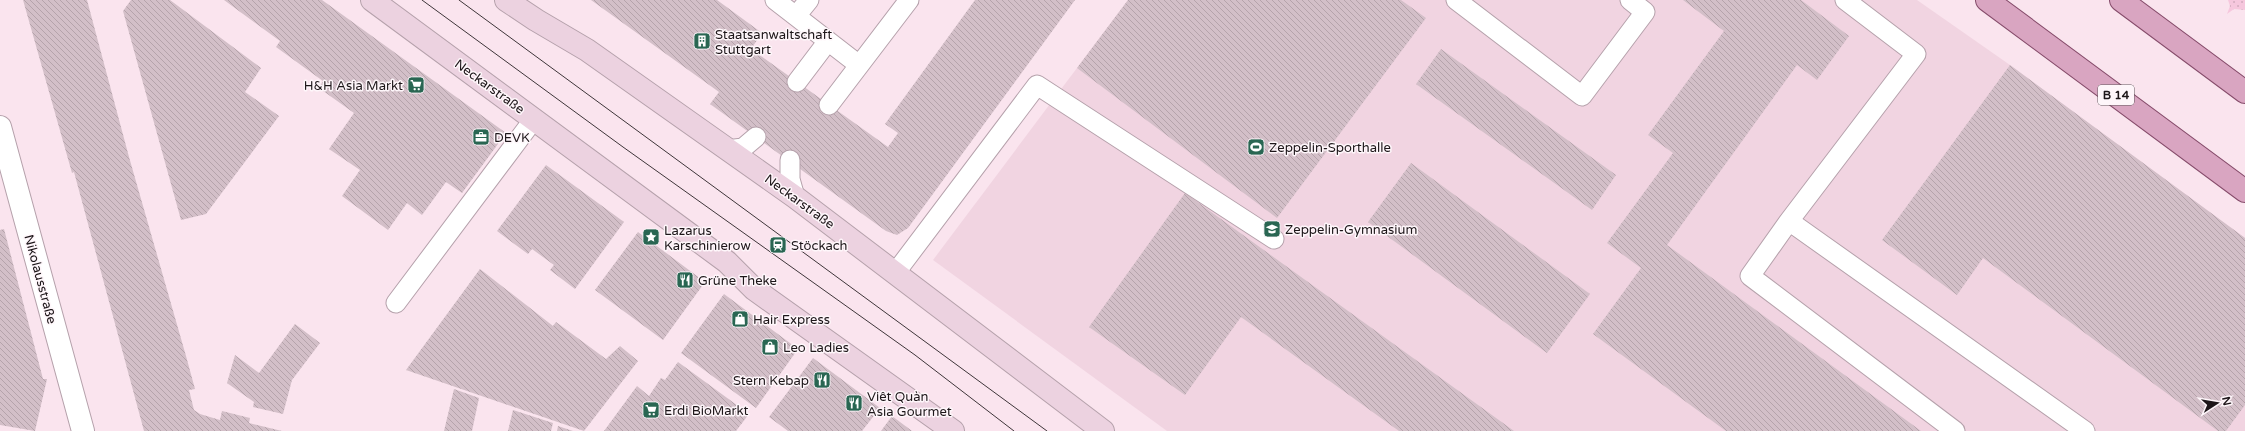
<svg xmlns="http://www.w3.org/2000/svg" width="2245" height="431" font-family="'Varela Round',sans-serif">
  <defs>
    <pattern id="grass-dots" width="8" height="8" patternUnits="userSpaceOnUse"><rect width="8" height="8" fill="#f6c7dd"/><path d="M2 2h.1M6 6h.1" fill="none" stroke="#d2aabd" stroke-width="1.8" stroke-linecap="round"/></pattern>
    <pattern id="building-back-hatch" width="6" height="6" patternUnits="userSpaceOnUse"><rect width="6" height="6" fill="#d3bfc8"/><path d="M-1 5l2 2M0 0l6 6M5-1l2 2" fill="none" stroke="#b5a3ab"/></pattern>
  </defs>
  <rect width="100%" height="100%" fill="#fae4ee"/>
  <path fill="#f1d4e1" d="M1128,0h789l93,65 235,173v193h-1078l-234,-171z"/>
  <path fill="url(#grass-dots)" d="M2228,0h17v10l-11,-1 -7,5 3,-8z"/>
  <path fill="url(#building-back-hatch)" d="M23,0h64l42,157 57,199 9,33 -6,1 5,20 6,4 20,6 2,-9 28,7 -1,5 33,8h-138l-70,-259 -2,1z
    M131,0h39l91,68 -16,24 34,24 -73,98 -25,6 -58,-209z
    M224,0h98l184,133 -44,60 -16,-11 -24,33 -15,-12 -19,27 -46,-34 18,-26 -31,-21 25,-36 -35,-25 4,-7 -47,-34 4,-6z
    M591,0h126l45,33 -11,16 137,98 10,-14 -13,-9 90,-124h100l-167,228 -11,7 -11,-4 -176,-127 9,-12z
    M1128,0h273l25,18 -149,200 -200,-150z
    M1683,0h118l48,36 -32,44 -20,-15 -130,180 254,186h-195l-133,-97 48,-66 -34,-25 66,-90 -25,-18 76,-104z
    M1441,49l175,126 -24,35 -176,-126z
    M2010,65l235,173v167l-19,26h-8l-235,-173 -26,37 -75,-55z
    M1411,163l179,131 -43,59 -179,-131z
    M546,165l78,57 -49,67 -25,-19 4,-5 -22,-16 -4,5 -31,-23z
    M1185,193l329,238h-115l-158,-114 -56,78 -96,-68z
    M4,229l39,150h4l-12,52 -35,-6v-195z
    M638,232l67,50 -42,58 -68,-50z
    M480,269l73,57 3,-4 50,37 14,-13 18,15 -54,70 -178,-61z
    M724,294l74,55 -42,59 -75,-55z
    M295,324l25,19 -28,37 -9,34 -30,-7 1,-5 -27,-19 8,-28 24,18z
    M813,358l67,50 -18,23h-74l-19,-14z
    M678,362l71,52 -13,17h-132l33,-45 12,10 12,-18 4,2z
    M454,389l25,9 -7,33h-28z
    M513,410l40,13 -2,8h-43z
    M892,416l20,15h-31z
    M558,426l15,5h-16z"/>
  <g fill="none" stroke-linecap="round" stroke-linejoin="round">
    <g stroke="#b5a1ab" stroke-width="21">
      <path id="lane" d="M775,0l84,65
        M1456,0l126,96 63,-84 -15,-12
        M796,16l13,-16
        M797,82l31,-41
        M829,105l80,-105
        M727,150l16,-2 13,-11
        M790,160v19l5,18
        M1789,221l127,-167 -71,-54
        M896,272l141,-187 237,154
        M396,303l138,-184
        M1955,431l-205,-155 39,-55 296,210"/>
    </g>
    <g stroke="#b5a1ab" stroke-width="24">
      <path id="street" d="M0,127l83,304"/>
    </g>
    <g stroke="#b5a1ab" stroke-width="24">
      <path id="secondary" d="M372,0l355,262 27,27 199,142
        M506,0l30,20 51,30 208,147 308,234"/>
    </g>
    <g stroke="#864c6b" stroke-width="24">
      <path id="primary" d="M1987,0l258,191
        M2121,0l124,92"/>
    </g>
    <use href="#lane" stroke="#fff" stroke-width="19"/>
    <use href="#street" stroke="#fff" stroke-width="22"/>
    <use href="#secondary" stroke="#ecd2e0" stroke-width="22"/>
    <use href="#primary" stroke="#d9a5c1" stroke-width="22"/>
    <path stroke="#3e3539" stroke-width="1" d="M422,0l201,147 292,208 99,76
      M459,0l588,431"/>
  </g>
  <defs>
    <g id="building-square" transform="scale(0.9)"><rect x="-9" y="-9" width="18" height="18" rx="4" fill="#296652" stroke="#fef6fa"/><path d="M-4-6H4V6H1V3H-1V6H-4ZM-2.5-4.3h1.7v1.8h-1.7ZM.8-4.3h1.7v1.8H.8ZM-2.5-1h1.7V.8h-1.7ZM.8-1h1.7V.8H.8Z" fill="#fff"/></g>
    <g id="supermarket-square" transform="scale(0.9)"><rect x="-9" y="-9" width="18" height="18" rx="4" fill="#296652" stroke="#fef6fa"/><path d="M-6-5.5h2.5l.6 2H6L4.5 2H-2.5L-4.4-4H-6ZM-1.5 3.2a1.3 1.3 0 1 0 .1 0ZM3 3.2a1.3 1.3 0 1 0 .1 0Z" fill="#fff"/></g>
    <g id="office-square" transform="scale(0.9)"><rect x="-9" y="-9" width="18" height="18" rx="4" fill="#296652" stroke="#fef6fa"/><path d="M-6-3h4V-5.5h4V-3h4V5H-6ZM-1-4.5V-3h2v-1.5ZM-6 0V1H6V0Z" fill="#fff"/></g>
    <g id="stadium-square" transform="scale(0.9)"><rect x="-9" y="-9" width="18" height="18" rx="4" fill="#296652" stroke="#fef6fa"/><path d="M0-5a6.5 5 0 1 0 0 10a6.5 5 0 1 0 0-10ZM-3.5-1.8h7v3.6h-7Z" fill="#fff"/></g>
    <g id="school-square" transform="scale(0.9)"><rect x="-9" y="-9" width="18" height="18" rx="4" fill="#296652" stroke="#fef6fa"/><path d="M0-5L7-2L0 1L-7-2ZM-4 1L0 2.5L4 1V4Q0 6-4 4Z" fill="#fff"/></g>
    <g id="sight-square" transform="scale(0.9)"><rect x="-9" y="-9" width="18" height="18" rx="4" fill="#296652" stroke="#fef6fa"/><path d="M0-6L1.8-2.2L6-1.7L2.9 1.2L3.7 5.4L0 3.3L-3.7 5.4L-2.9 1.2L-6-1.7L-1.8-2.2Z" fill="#fff"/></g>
    <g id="station-square" transform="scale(0.9)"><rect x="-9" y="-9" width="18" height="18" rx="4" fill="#296652" stroke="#fef6fa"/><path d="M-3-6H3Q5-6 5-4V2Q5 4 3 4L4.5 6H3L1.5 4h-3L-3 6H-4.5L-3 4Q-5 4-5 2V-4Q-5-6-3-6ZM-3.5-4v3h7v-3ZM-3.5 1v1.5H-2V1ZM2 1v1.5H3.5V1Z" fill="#fff"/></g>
    <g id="restaurant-square" transform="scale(0.9)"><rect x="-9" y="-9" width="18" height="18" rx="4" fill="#296652" stroke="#fef6fa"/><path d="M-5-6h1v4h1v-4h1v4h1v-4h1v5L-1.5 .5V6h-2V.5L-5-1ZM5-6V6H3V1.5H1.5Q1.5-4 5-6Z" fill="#fff"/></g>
    <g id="shop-square" transform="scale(0.9)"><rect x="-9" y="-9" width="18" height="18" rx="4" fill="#296652" stroke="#fef6fa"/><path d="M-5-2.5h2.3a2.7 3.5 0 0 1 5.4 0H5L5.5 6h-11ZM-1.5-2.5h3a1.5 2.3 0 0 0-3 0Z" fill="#fff"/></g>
  </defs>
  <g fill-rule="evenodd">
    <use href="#building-square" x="702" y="41"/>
    <use href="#supermarket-square" x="416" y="85"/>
    <use href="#office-square" x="481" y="137"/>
    <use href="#stadium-square" x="1256" y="147"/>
    <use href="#school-square" x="1272" y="229"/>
    <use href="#sight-square" x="651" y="237"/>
    <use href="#station-square" x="778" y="245"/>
    <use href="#restaurant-square" x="685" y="280"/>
    <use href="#shop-square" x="740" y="319"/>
    <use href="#shop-square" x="770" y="347"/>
    <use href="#restaurant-square" x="822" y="380"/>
    <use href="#restaurant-square" x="854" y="403"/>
    <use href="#supermarket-square" x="651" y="410"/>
  </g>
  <g text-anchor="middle" stroke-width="3" stroke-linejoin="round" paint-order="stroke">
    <rect fill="#fef6fa" stroke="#60595c" stroke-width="1" x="2098" y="85" width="36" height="20" rx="3"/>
    <g font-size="12" font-weight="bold" fill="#1d1619">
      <text x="2116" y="99">B 14</text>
    </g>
    <g font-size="13" fill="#1d1619" stroke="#fef6fa" text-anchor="start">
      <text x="715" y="39">Staatsanwaltschaft<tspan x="715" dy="15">Stuttgart</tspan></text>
      <text x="403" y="90" text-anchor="end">H&amp;H Asia Markt</text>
      <text x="494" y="142">DEVK</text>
      <text x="1269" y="152">Zeppelin-Sporthalle</text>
      <text x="1285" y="234">Zeppelin-Gymnasium</text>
      <text x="664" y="235">Lazarus<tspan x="664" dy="15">Karschinierow</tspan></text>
      <text x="791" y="250">Stöckach</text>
      <text x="698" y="285">Grüne Theke</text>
      <text x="753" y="324">Hair Express</text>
      <text x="783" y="352">Leo Ladies</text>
      <text x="809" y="385" text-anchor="end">Stern Kebap</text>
      <text x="867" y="401">Viêt Quàn<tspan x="867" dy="15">Asia Gourmet</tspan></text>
      <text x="664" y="415">Erdi BioMarkt</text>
    </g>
    <g font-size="13" fill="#1d1619" stroke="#fef6fa">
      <text transform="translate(490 86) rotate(36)" y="5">Neckarstraße</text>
      <text transform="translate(800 201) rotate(36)" y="5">Neckarstraße</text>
      <text transform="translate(41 279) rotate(75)" y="5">Nikolausstraße</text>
    </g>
  </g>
  <g transform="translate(2217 403) rotate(78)" stroke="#fef6fa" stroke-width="3" paint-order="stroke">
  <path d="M0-3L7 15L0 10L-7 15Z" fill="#1d1619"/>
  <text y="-6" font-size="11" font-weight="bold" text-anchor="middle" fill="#1d1619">N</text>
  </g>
</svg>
